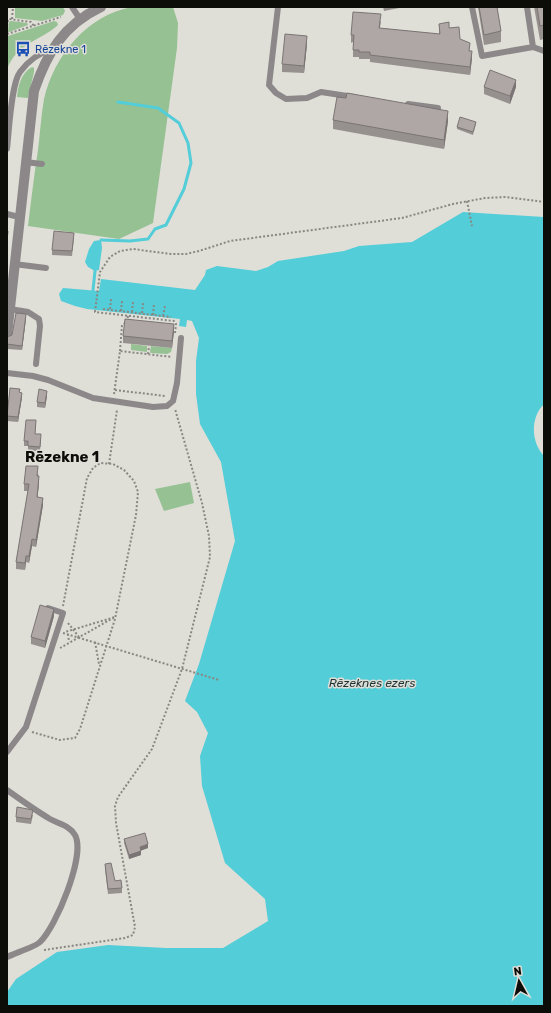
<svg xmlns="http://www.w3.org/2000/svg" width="551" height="1013" viewBox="0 0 551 1013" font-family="Rubik,sans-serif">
	<rect width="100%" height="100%" fill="#dfded7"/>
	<path fill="#96c193" d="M15,7H63L65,11L63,15L42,21L15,18Z
		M132,7H173L178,23L177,48L153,223L119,239L28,226C31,201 34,176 38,150C40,134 41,116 44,99C54,56 87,15 132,7Z
		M11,21L27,23L28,25L9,32H8L9,22Z
		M54,21L57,22L58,25C39,42 18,42 7,69V38L8,36Z
		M32,67L34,68V72L28,98L17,97C18,86 21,73 32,67Z
		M131,344L147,346V352L131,350Z
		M151,346L172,348L171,352L167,354L151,353L150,352Z
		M190,482L194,503L164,511L155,489Z"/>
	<path fill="#53cdd8" d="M463,212L544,217V404C530,418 531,442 544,456V1006H7V992L16,979L57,952L108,945L166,948H223L268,921L265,899L225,863L202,786L200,756L208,733L197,712L185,701L199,664L235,541L221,462L200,424L196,394V361L199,338L192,321L187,320L186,327L179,326L180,319L87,309L75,306L61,301L59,294L63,288L99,291L101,279L195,290L205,275L206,270L217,266L256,271L268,267L278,261L344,251L359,246L412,242Z
		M101,240L102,248L99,270L95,271L88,267L85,262L89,249L94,241Z"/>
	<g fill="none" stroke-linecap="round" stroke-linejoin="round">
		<path stroke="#53cdd8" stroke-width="3" d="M101,240L130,241L148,239L155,229L166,225L184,189L191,163L188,143L179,123L158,108L118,102
			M93,290L95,271"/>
		<path stroke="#888782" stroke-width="2" stroke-dasharray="2 2" stroke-linecap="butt" d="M12,19L13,7
			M7,26L8,20L9,19L31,22L34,26
			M7,34L61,17
			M7,74H8
			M467,201L472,226
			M103,309L171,317
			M110,309L111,299
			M121,311L122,301
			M132,312L133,302
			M142,313L143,303
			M153,315L154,304
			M163,316L165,306
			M175,333L176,324L174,321L95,312L100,272L110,257L120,251L133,249L171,254H186L199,251L230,241L402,218L453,204L485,198L506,197L544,202
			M120,351L122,325L127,322L128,316
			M148,354L149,346
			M115,390L165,396L166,395
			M114,394L120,351L172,357
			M109,464L117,410
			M68,623L79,637
			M63,633L219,680
			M68,634L69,642
			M95,642L99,664
			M60,648L115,617L65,632
			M32,732L60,740L75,738L80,729L115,619L136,515L138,492L134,481L124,470L113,464L100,463L93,468L87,478L63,606
			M44,950L125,938L133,935L135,927L116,823L115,806L118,797L152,749L182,669L210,557L209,536L202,503L175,409"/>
		<path stroke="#8c8889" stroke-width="6" d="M72,7L80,19
			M278,7L269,85L276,93L286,99L307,98L321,92L354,97
			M472,7L482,56L533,47L527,7
			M533,47L544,51
			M408,104L438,108
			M7,149C9,132 11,84 20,72C28,61 39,53 52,49
			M25,162L42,164
			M7,214L19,217
			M14,264L46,268
			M10,309L28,312L39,319L40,326L36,364
			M7,373L33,376L48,380L93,398L153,407L167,406L173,401L177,383L181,338
			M7,752L26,727L63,613L48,608
			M7,790C21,800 35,810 50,819C59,824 69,825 75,835C86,855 56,927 40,942C35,947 15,953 7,957"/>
		<path stroke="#8c8889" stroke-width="10" d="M7,335L34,91C47,53 63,25 101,7"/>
	</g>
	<path fill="#96908f" d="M383,7H404L384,11Z
		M439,7H454L439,8Z
		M478,7H497L501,31V42L484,45Z
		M534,7H544V39L540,40Z
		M381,21L380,28L439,34V24L449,28L470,51L472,58L470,75L370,62V59H359V57H353V42L351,43V35Z
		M307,44L304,73L282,72V64Z
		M484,87H516L510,104L484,94Z
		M333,120L448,121L444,149L333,129Z
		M476,124L473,135L457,129V127Z
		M74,238L72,256L52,255V250Z
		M26,318L22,350L7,349V337L12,335Z
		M174,331L172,348L123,343V336Z
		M20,392L22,397L18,422L7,421V413Z
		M47,396L45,408L37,407V402Z
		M36,425L35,434L41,439L40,451H28V446H24V441Z
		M38,473L39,483L37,497L43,505L36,547L32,546L29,563L26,562L25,570L16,569V562L28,491H24V484Z
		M54,616L45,648L31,644V637Z
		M33,815L31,824L16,822V817Z
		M124,839L148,848L141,850V855L129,859L124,843Z
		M105,864L115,881L122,888V893L108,894L105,869Z"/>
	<path fill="#7a7574" d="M307,36V44L304,73V66Z
		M472,51V58L470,75V67Z
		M516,80V87L510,104V96Z
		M448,111V121L444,149V140Z
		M26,314V318L22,350V346Z
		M174,324V331L172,348V341Z
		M47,391V396L45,408V403Z
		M22,393V397L18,422V417Z
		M39,476V483L37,504V497Z
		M43,498V505L36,547V540Z
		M32,539V546L29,563V556Z
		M26,556V562L25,570V563Z
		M54,609V616L45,648V641Z
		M148,844V848L140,851V847Z
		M141,851V855L129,859V855Z"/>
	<path fill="#afa7a6" stroke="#7a7574" d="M479,7H497L501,31L484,35Z
		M537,7H544V25L540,26Z
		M353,12L381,14L379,28L440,34L439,24L449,22V28L459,27L460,39L470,43L469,51H472L470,67L370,55V52H359V50H353L354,35H351Z
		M285,34L307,36L304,66L282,64Z
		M490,70L516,80L510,96L484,87Z
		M347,93L448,111L444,140L333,120L337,97L346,98Z
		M460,117L476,122L473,132L457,127Z
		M7,231H8L7,241Z
		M54,231L74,233L72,251L52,250Z
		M16,313L26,314L22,346L7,344V337L12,335Z
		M125,319L174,324L172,341L123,336Z
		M10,388L20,389L19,392L22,393L18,417L7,416Z
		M39,389L47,391L45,403L37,402Z
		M26,420H36L35,434H41L40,447L28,446V441H24Z
		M26,466H38L37,476H39L37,497L43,498L36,540L32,539L29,556H26L25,563L16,562L29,484H24Z
		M40,605L54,609L45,641L31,637Z
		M17,807L33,810L31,819L16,817Z
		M145,833L148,844L140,847L141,851L129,855L124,839Z
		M111,863L115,881L121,880L122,888L108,889L105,864Z"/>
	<defs>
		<g id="bus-bare" transform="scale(1.2)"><path d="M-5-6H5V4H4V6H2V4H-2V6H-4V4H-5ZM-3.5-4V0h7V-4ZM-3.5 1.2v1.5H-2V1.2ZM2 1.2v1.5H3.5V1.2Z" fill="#1a4fb4" stroke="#dfded7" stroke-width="2.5" paint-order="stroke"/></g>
	</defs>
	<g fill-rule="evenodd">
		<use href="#bus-bare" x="23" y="49"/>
	</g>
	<g text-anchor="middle" stroke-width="3" stroke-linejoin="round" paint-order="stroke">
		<g font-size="11" fill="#164399" stroke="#dfded7" text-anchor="start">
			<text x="35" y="53">Rēzekne 1</text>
		</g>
		<g font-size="12" font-style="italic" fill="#1e3335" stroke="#dfded7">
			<text x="372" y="687">Rēzeknes ezers</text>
		</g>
		<g font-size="15" font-weight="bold" fill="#0c0c09" stroke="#dfded7">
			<text x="62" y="462">Rēzekne 1</text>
		</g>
	</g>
	<rect width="551" height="1013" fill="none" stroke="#0c0c09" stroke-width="16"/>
	<g transform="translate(519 981) rotate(352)" stroke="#dfded7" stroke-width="3" paint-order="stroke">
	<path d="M0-3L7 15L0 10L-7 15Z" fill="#0c0c09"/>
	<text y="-6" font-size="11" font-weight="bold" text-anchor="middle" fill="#0c0c09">N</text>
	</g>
</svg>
